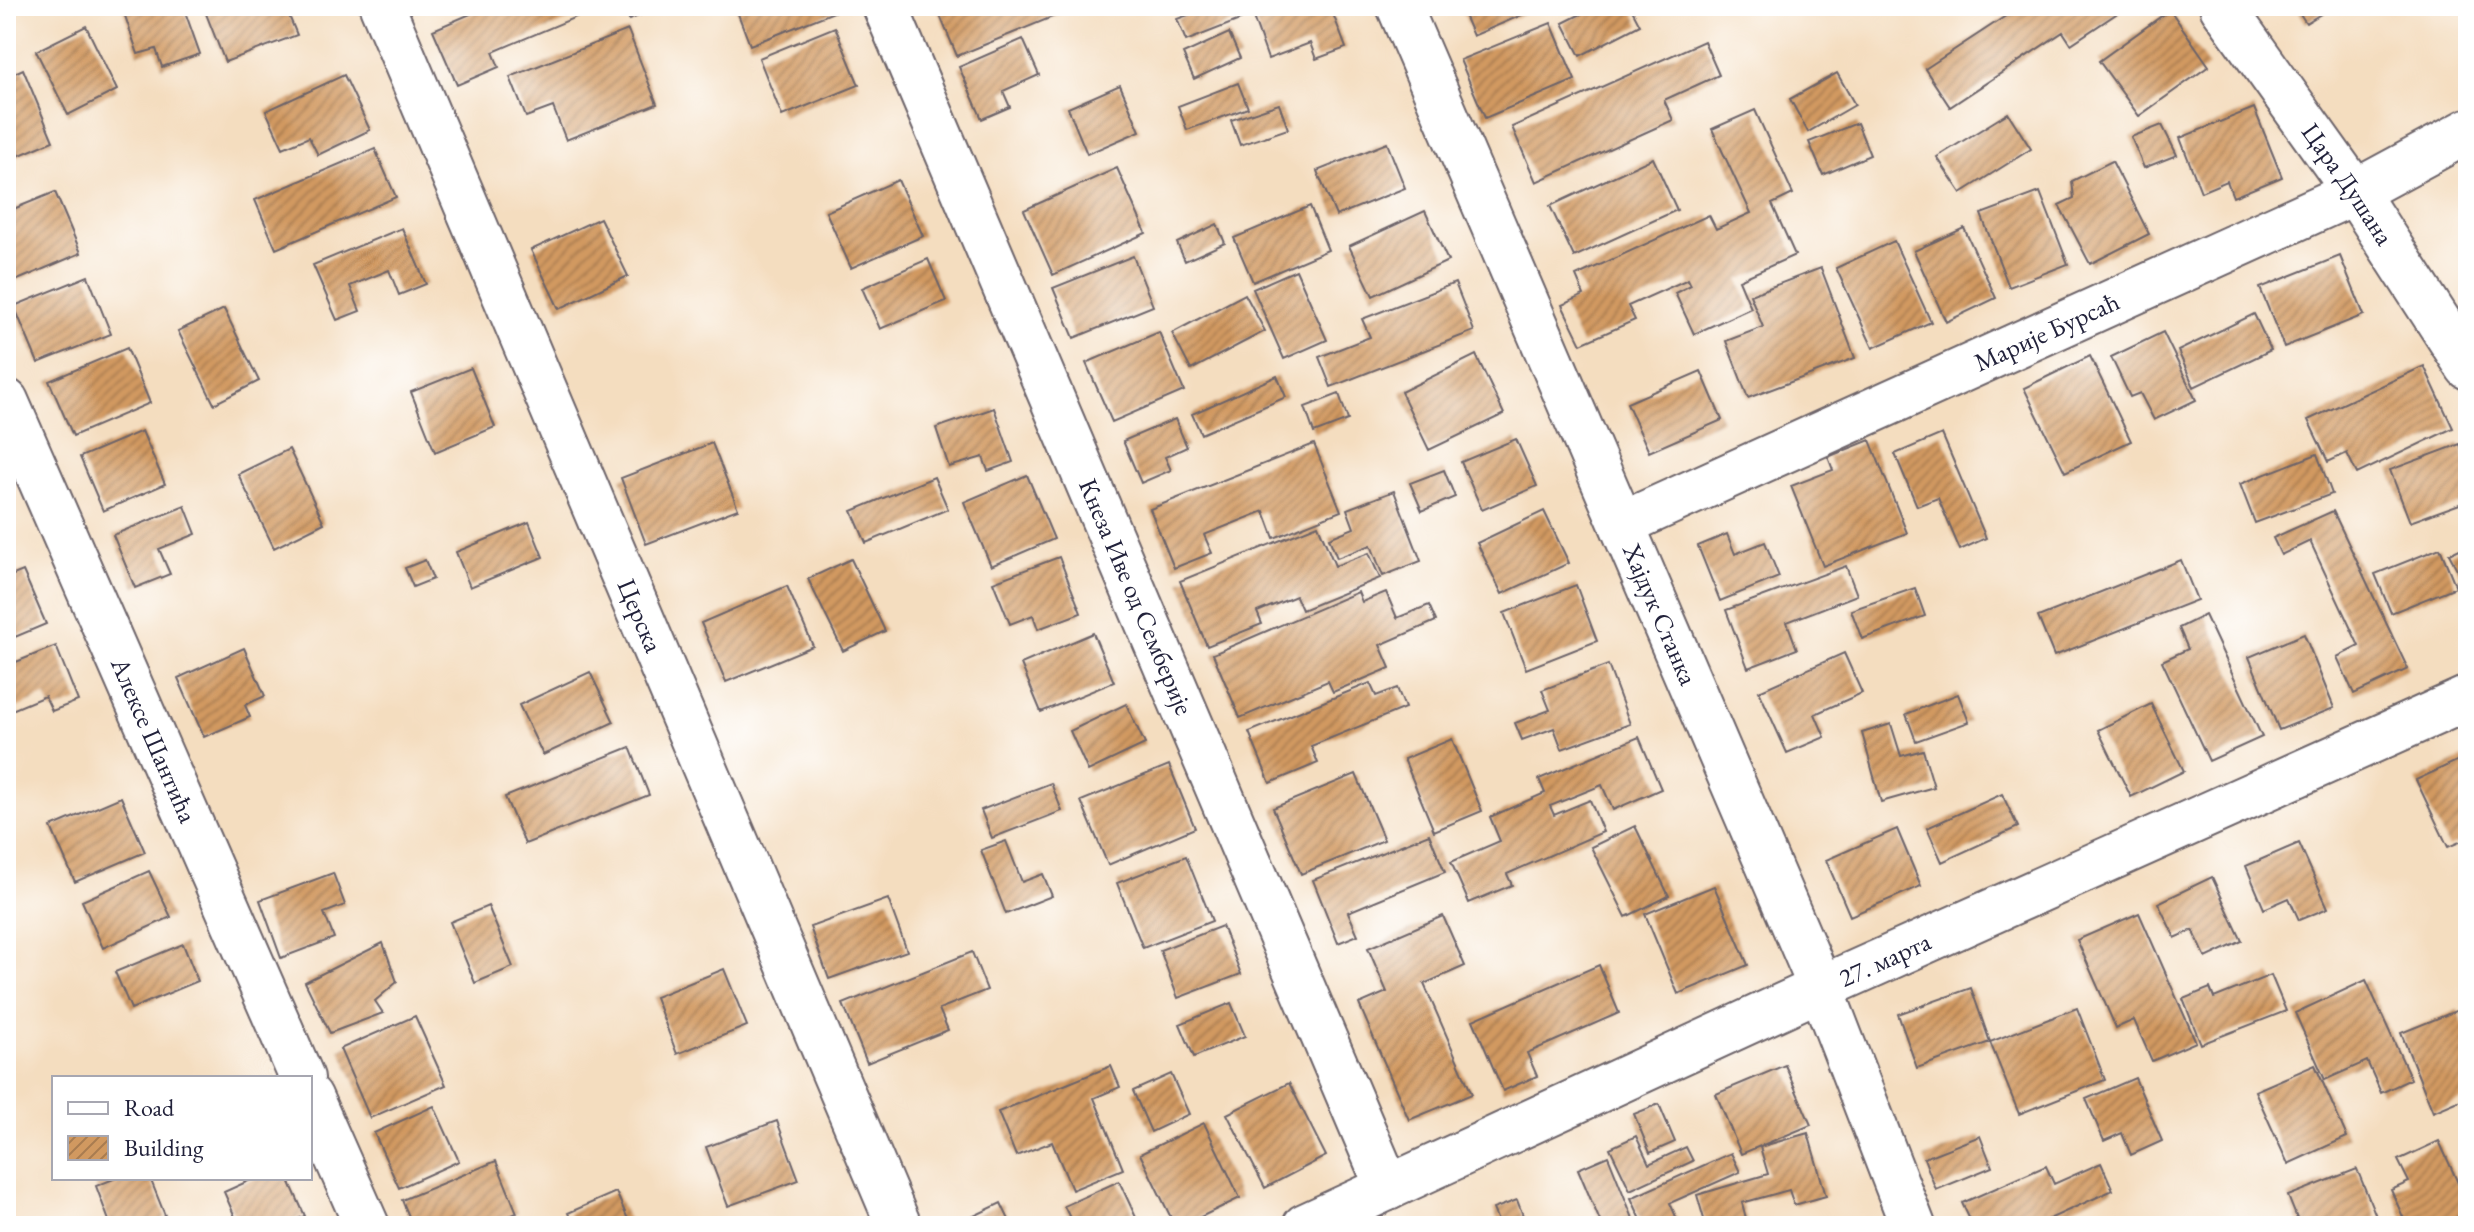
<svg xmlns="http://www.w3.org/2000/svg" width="2474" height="1232" viewBox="0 0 2474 1232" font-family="'EB Garamond',serif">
	<defs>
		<pattern id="building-hatch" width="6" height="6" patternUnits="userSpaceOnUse" patternTransform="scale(2)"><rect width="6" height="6" fill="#d19960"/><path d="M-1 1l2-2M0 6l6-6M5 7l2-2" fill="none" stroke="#a97c50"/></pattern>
	</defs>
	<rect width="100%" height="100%" fill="#fff"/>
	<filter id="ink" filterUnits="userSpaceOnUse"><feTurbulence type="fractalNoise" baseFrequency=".0125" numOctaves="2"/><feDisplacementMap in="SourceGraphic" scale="16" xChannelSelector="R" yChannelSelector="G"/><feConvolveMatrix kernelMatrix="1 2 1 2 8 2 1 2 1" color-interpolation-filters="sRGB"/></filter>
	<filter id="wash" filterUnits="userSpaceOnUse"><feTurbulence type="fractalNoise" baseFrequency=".006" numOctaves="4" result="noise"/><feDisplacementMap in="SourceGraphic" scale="32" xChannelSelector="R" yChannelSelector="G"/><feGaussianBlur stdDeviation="1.8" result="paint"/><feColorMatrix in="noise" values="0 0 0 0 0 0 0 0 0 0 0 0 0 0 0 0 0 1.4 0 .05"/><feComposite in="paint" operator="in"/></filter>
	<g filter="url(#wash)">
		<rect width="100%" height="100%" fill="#f4ddbf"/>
		<g id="blocks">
			<path fill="url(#building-hatch)" d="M183,6L200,54L162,67L156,49L138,54L122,7Z
				M203,6H285L297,35L225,62Z
				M489,6H594L595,9L493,52L499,67L457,85L433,30Z
				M623,6H663L629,20Z
				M735,6H832L834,12L750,45Z
				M936,6H1059L1062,13L957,56Z
				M1212,6H1241L1245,18L1186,41L1177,19Z
				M1284,6H1330L1346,48L1316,59L1310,43L1268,59L1253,17Z
				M1460,6H1543L1473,36Z
				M1597,6H1630L1640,25L1580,56L1563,23Z
				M2021,6H2128L2071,44L2063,32L1950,107L1925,69Z
				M2295,6H2334L2306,23Z
				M2170,10L2209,66L2139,116L2099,61Z
				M1551,23L1575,80L1485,118L1460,60Z
				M86,26L117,90L68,115L36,51Z
				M835,27L859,85L782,116L759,58Z
				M628,30L657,104L566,140L553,107L526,117L510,77Z
				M1229,33L1240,58L1194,79L1183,54Z
				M1023,39L1039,75L1003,91L1010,107L982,119L959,67Z
				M1704,41L1719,75L1664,100L1673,120L1536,182L1512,127Z
				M23,69L53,141L6,161V77Z
				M1837,73L1855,105L1808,132L1790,99Z
				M344,75L370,130L318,155L309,137L283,148L266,111Z
				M1238,83L1248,108L1187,130L1178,106Z
				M1120,85L1140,131L1087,154L1068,108Z
				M1279,104L1288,129L1240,145L1231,120Z
				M2254,108L2282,177L2233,197L2227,181L2201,192L2180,138Z
				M1755,110L1793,194L1772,204L1795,255L1739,280L1751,308L1694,334L1675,293L1691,285L1688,279L1628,306L1635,320L1581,344L1562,305L1584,295L1576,276L1709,215L1716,229L1751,213L1712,129Z
				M2008,113L2031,149L1961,193L1937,157Z
				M1857,123L1870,155L1823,175L1809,142Z
				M2162,125L2177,155L2144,168L2131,137Z
				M1387,143L1405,188L1336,216L1317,171Z
				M375,149L396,197L276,249L255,200Z
				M1653,158L1677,210L1574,257L1550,206Z
				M2112,161L2149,234L2090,264L2059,205L2074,198L2072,181Z
				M1117,168L1146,233L1053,275L1024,210Z
				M898,180L923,236L851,268L826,212Z
				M55,192L81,253L6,285V212Z
				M2040,192L2068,264L2009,287L1981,214Z
				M1310,206L1328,250L1253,282L1234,238Z
				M1425,211L1448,261L1373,296L1349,246Z
				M600,218L628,276L559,309L531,250Z
				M1217,224L1225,243L1185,261L1177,243Z
				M402,228L426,284L399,295L389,270L350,286L360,311L337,320L313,265Z
				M1964,228L1996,298L1946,322L1914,251Z
				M1894,241L1931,322L1873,348L1836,268Z
				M1133,256L1153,306L1074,338L1053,288Z
				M2340,256L2364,315L2284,347L2260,288Z
				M928,259L946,301L880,329L862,288Z
				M1821,268L1855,358L1748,398L1726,341L1763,327L1750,295Z
				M1296,270L1327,340L1284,359L1253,289Z
				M88,276L111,334L38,363L14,306Z
				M1455,283L1474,331L1331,387L1319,357L1370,337L1362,319Z
				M1245,294L1265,331L1191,370L1172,333Z
				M224,309L259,381L214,404L178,331Z
				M2254,314L2271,350L2194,387L2178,351Z
				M1159,332L1184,391L1112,422L1086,363Z
				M2163,332L2196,400L2154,420L2140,393L2130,397L2111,357Z
				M127,348L150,403L73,436L49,381Z
				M1476,355L1504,414L1429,450L1401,392Z
				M2090,356L2131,441L2065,472L2024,388Z
				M2424,366L2453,428L2357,474L2347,453L2328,462L2308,420Z
				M471,368L495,427L435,452L411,392Z
				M1701,371L1722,420L1649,452L1627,403Z
				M1277,376L1286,397L1201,434L1192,414Z
				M1339,394L1348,420L1314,433L1305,407Z
				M994,408L1013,462L988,471L983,457L949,467L936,428Z
				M1175,419L1187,447L1165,457L1171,470L1141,483L1123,441Z
				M142,431L165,484L103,511L80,457Z
				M1942,434L1986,538L1960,550L1938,498L1917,506L1895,454Z
				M1516,439L1537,486L1482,510L1461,462Z
				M1870,440L1907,533L1823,566L1791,486L1833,470L1828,457Z
				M712,443L738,509L646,544L621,478Z
				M1314,444L1341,511L1274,538L1264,511L1204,535L1212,553L1174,568L1150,509Z
				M2460,444L2468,465V501L2410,522L2390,470Z
				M289,449L324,523L274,548L238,474Z
				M2317,454L2332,494L2255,523L2240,484Z
				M1444,470L1455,497L1422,511L1410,483Z
				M1027,475L1054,539L991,566L964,502Z
				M934,477L948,509L866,543L852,511Z
				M1394,491L1421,561L1383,576L1371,545L1337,558L1329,538L1354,528L1347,509Z
				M185,506L196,534L159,549L170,574L135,588L113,535Z
				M1544,511L1569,563L1502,594L1477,543Z
				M2333,511L2408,669L2354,694L2337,657L2359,646L2310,541L2281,555L2273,538Z
				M529,522L543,557L470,587L456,552Z
				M1318,525L1335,566L1369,553L1380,578L1302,610L1296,596L1257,612L1262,624L1207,646L1180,581Z
				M1727,534L1735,554L1765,542L1779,577L1720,601L1698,546Z
				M2468,545V590L2449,554Z
				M2440,548L2456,587L2391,613L2375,574Z
				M1059,557L1081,613L1038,629L1033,615L1010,624L993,582Z
				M851,559L885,631L843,651L808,579Z
				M425,560L433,579L413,587L405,568Z
				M2181,560L2197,600L2054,656L2038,617Z
				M1846,566L1857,595L1787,622L1797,649L1748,668L1726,610Z
				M23,571L46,624L15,637L8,621L6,622V578Z
				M1576,585L1597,641L1526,669L1504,613Z
				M787,586L813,646L726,682L701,623Z
				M1915,588L1925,616L1862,639L1851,610Z
				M1358,592L1362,602L1386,592L1397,618L1429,605L1436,621L1380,645L1390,668L1333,692L1328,681L1240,718L1213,654Z
				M2205,615L2262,737L2209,761L2162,661L2188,649L2179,628Z
				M1093,633L1114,682L1041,712L1021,664Z
				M2304,634L2334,708L2279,730L2249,657Z
				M56,646L78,701L52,711L45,696L7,712L6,666Z
				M244,648L265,696L245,705L250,717L204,737L178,678Z
				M1844,653L1862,693L1815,714L1825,737L1787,753L1759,691Z
				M1608,665L1630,724L1562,749L1554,728L1522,740L1515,723L1550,710L1542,690Z
				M590,672L614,722L543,755L519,705Z
				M1370,683L1376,696L1397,688L1405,708L1311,746L1318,763L1270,783L1249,732Z
				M1958,694L1969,722L1916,741L1906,714Z
				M1126,704L1145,744L1088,771L1070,731Z
				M2151,704L2184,771L2131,797L2098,730Z
				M1891,724L1901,756L1923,750L1934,787L1881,802L1862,733Z
				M1639,737L1661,789L1613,810L1602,785L1550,806L1554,815L1590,800L1603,832L1507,874L1512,885L1469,903L1451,862L1500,841L1490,817L1545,793L1539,779Z
				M1452,739L1482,811L1434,831L1404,759Z
				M630,747L649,795L525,844L505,797Z
				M2463,758L2468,768V854L2462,841L2448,847L2416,780Z
				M1169,765L1195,828L1108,865L1081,801Z
				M1356,774L1384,840L1301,874L1273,808Z
				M1051,783L1062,811L992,838L981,810Z
				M2002,794L2018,827L1942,862L1927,828Z
				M121,797L145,852L75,882L51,827Z
				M1635,826L1669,896L1626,917L1591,847Z
				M1897,829L1921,886L1850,916L1826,860Z
				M1429,834L1445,872L1348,912L1358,935L1338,943L1313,880Z
				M1006,841L1022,882L1043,874L1052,896L1006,914L981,850Z
				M2299,843L2328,908L2299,920L2289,898L2264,909L2246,866Z
				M1186,856L1212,921L1143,948L1117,883Z
				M149,871L171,917L103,948L82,901Z
				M333,873L345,905L324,913L334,938L281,958L260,900Z
				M2212,877L2242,941L2206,958L2193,930L2175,938L2158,903Z
				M1714,886L1748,965L1678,994L1645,914Z
				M888,899L907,951L829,979L810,927Z
				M488,906L513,967L475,983L450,922Z
				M2139,913L2196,1042L2152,1061L2134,1020L2116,1028L2077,940Z
				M1443,916L1465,966L1424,984L1472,1094L1409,1120L1359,1004L1387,992L1368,948Z
				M1222,926L1241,974L1178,998L1160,950Z
				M383,943L397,982L375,1001L383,1013L330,1033L305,982Z
				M183,944L198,981L131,1009L115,972Z
				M972,952L987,990L939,1009L948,1030L867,1063L843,1004Z
				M1599,965L1619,1013L1527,1053L1537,1076L1503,1091L1473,1020Z
				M724,969L747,1026L677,1054L655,997Z
				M2271,975L2286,1011L2201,1044L2183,999L2210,988L2214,998Z
				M2366,980L2411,1079L2381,1093L2367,1061L2325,1080L2295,1013Z
				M1971,988L1990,1042L1917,1068L1898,1014Z
				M1231,1003L1245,1036L1194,1057L1180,1024Z
				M2077,1008L2105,1080L2019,1114L1990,1042Z
				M2458,1010L2468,1035V1097L2433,1112L2401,1033Z
				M415,1016L446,1085L370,1118L340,1049Z
				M1785,1065L1811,1125L1741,1154L1716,1094Z
				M2315,1065L2347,1137L2288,1164L2255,1091Z
				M1111,1066L1120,1087L1094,1098L1123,1169L1072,1190L1052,1142L1016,1156L998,1112Z
				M1171,1074L1189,1114L1151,1132L1133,1091Z
				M2135,1078L2162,1141L2131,1155L2122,1133L2104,1141L2086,1099Z
				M1289,1083L1326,1156L1265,1188L1227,1114Z
				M1659,1104L1675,1142L1650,1153L1634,1114Z
				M434,1106L459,1161L399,1188L374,1133Z
				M777,1121L799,1180L728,1206L706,1147Z
				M1204,1123L1240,1198L1182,1226H1175L1140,1154Z
				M1808,1133L1826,1196L1794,1205L1789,1190L1742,1203L1748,1226H1706L1697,1195L1768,1174L1760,1147Z
				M1636,1136L1649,1164L1686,1147L1693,1161L1630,1190L1610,1148Z
				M1980,1136L1992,1167L1936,1190L1924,1158Z
				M2439,1141L2468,1205V1212L2439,1226H2407L2391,1190L2409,1182L2398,1160Z
				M1731,1153L1740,1172L1670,1203L1680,1226H1644L1631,1198Z
				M1608,1156L1636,1226H1602L1578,1169Z
				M496,1161L517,1213L484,1226H413L402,1200Z
				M2101,1163L2113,1190L2034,1226H1973L1962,1203L2046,1166L2054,1184Z
				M2357,1169L2380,1226H2300L2288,1196Z
				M116,1178H150L166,1218L147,1226H111L96,1186Z
				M255,1178H288L305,1216L282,1226H239L224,1192Z
				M1119,1181L1140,1226H1074L1064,1206Z
				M616,1192L631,1226H574L568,1213Z
				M1517,1200L1527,1226H1500L1493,1209Z
				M1001,1203L1012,1226H953Z"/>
		</g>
	</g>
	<g filter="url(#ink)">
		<use href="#blocks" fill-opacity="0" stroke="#6c6369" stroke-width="2"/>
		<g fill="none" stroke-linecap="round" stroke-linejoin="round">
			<g stroke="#6c6369" stroke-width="48">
				<g id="minor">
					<path id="s1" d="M382,6L899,1226"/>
					<path id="s2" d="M885,6L1388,1188"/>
					<path id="s3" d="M1399,6L1821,988L1913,1226"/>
					<path id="s4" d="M2222,6L2355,192L2468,367"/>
					<path id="s5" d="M6,401L302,1078"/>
					<path id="s6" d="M1622,524L2355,192L2468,131"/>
					<path d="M310,1097L367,1226"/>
					<path id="s7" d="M1305,1226L1821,988L2468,698"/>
				</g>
			</g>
			<use href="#minor" stroke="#fff" stroke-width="44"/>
		</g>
	</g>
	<g text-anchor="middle" stroke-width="6" stroke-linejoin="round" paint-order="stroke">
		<g font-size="26" fill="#22223b" stroke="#fff">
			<text dy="9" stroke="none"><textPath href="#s4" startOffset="218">Цара Душана</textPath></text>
			<text dy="9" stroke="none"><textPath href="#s6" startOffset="466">Марије Бурсаћ</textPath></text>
			<text dy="9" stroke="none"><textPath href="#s2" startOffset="642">Кнеза Иве од Семберије</textPath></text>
			<text dy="9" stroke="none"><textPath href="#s3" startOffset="662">Хајдук Станка</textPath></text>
			<text dy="9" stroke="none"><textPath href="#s1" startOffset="662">Церска</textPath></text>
			<text dy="9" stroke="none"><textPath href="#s5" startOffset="370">Алексе Шантића</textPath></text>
			<text dy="9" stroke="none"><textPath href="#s7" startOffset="638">27. марта</textPath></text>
		</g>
	</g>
	<rect width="2474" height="1232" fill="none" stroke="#fff" stroke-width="32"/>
	<rect x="52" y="1076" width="260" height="104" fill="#ffffff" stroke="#a7a7b1" stroke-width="2"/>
	<rect x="68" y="1102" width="40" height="12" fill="#ffffff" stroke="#a7a7b1" stroke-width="2"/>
	<text x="124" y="1116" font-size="24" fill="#22223b">Road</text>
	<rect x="68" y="1136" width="40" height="24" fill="url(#building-hatch)" stroke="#a7a7b1" stroke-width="2"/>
	<text x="124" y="1156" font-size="24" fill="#22223b">Building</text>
</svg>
